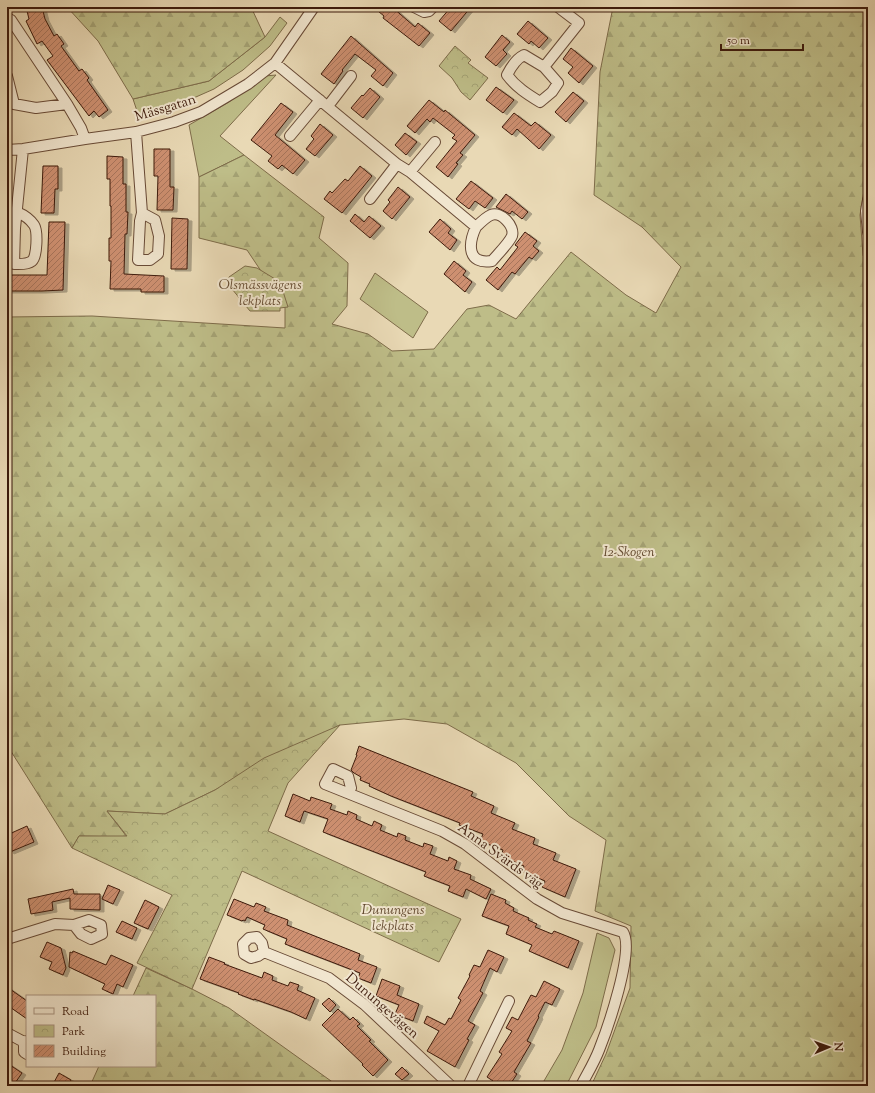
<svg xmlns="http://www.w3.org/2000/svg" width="875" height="1093" viewBox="0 0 875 1093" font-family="'Sorts Mill Goudy',serif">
	<defs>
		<pattern id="forest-firs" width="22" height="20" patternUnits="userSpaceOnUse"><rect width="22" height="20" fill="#bebd88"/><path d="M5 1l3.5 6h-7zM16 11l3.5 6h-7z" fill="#a4a274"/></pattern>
		<pattern id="park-crowns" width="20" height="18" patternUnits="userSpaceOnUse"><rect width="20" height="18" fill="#bebd88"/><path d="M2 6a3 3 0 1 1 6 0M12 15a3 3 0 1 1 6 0" fill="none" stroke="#a4a274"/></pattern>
		<pattern id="building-hatch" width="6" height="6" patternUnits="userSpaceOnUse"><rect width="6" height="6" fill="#ce9071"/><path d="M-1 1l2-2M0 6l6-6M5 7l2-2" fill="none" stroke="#a8755b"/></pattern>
		<filter id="shadow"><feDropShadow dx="4" dy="2" stdDeviation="0" flood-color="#0004"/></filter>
	</defs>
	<rect width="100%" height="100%" fill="#e9d9b5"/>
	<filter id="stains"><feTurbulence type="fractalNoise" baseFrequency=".005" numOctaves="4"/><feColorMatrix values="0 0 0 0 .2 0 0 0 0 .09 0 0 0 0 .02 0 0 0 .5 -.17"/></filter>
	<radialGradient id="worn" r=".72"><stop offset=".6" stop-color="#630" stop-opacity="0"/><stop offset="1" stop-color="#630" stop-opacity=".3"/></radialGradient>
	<path fill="#bebd88" stroke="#7e6c4a" d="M280,17L287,23L270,46L243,70L214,89L171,108L139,117L133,99L209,81L265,37Z
		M276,75L220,136L244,155L199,177L189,125L229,102L265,76Z
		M375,273L428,312L413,338L360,299Z
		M597,933L609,938L615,950L596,1027L566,1086H541L562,1050L583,993Z"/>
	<path fill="url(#forest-firs)" stroke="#7e6c4a" d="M67,7H251L265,37L209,81L133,99L98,41Z
		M613,7H868V166L860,215L863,255L868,270V1086H591L606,1054L630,988L631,926L595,911L606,840L569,816L516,763L447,724L404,719L340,725L215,790L165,814L107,811L127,837L79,836L72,848L7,745V317L92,316L285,328V307L247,250L199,238V177L244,155L324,217L319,238L348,263L347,306L332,324L368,334L392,351L434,349L467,309L489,305L516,319L571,252L626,295L656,313L681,267L642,227L594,195L600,72Z
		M146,968L192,989L229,1008L338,1086H90L99,1066H155V996H133Z"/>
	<path fill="url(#park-crowns)" stroke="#7e6c4a" d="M455,46L471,60L468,63L488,78L470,100L461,92L452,78L439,66Z
		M245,266L257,268L280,282L288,307L280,308V311H250L232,289L229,277Z
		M340,725L288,783L268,831L461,919L439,962L242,871L192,989L137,963L172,895L72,848L79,836H127L107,811L165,814L215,790L264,758Z"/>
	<path fill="url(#building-hatch)" stroke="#3d1a0c" filter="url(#shadow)" d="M26,7H42L45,19L54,36L57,34L64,44L61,46L79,71L82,69L89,78L87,80L108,110L99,117L94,111L89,116L47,60L53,56L42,41L37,44L26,21L29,19Z
		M373,7H392L415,27L418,23L430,33L419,46L383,18L384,16Z
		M451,7H471L451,31L439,21Z
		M528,21L548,38L539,48L531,41L529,44L517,34Z
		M502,35L510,42L503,50L507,54L496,66L485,57Z
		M351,36L393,73L383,86L371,76L376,70L355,54L342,70L343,71L334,84L321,74Z
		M571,48L593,66L579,83L568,73L573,67L563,59Z
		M496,87L514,100L503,113L486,100Z
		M370,88L380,97L363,118L351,108L362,95L363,96Z
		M573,92L584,101L566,122L555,112Z
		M429,100L444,112L445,110L475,135L460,153L463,155L456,163L458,164L448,177L436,167L457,141L452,138L455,135L433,118L430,122L427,119L415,133L407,126Z
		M281,103L293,112L275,135L305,160L293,174L282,165L278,169L268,161L272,156L251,140Z
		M514,113L531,126L535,122L551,135L539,149L517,129L512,135L502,127Z
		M320,124L333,135L315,156L306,149L314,139L311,136Z
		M405,133L417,142L406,155L395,145Z
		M154,149H170V187H174L173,210H157L158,176H154Z
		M107,156L123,157V184H126V212H128L127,234H125L124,274L164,276V292H141V289H110L111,261H109V238H111V206H110V179H107Z
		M43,166H58V189H55L54,213H41Z
		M360,166L372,176L342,213L324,199L330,191L332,193L345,179L348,181Z
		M471,181L493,198L485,208L475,201L469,209L456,199Z
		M398,187L410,197L392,219L383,211L390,202L388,200Z
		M506,194L528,212L522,219L512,211L510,214L496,207Z
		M355,214L364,222L369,216L381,226L370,238L350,221Z
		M172,218L188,219L187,269H171Z
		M440,219L451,229L448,233L457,240L450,250L429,232Z
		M49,222H65L63,290L42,291H7V275H47Z
		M525,232L537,241L533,246L539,251L532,259L529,257L515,274L512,272L498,290L486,280L497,267L500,270L518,247L515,245Z
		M454,261L466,271L463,275L472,282L465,292L444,274Z
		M359,746L473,792L471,796L494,806L491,813L515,823L512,829L535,838L533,844L556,853L553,860L576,869L565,897L542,887L545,881L522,871L524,866L501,856L503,850L480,841L483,834L459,825L460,823L391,796L369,786L370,784L360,780L361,777L354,773L351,770L357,755H356Z
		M293,794L310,801L311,797L332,804L330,809L347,815L348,811L357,815L356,819L372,826L374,821L382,825L380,830L397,837L398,833L406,836L405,840L423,847L424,843L433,846L430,854L448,861L449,857L457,861L454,869L471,875L470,879L491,889L486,899L466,889L463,897L448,891L450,886L424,876L426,872L323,832L328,819L304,811L300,822L285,816Z
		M27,826L34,842L10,852L7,846V835Z
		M108,885L120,890L113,904L102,899Z
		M73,889L74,894H100V910L70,909V898L52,902L53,910L31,914L28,899Z
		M491,894L506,900L505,903L514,908L513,911L529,918L528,920L537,924L535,927L552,934L554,931L579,941L568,968L529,951L532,945L506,934L509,926L482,916Z
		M234,899L254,907L256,903L266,907L264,911L288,920L287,925L360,954L358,960L377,967L371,983L358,978L360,973L285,944L287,939L263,929L265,925L247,917L245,921L243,920L242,921L227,915Z
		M145,900L159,907L148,929L134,923Z
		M122,921L137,928L132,939L116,932Z
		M47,942L61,948L66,968L63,975L49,969L52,962L40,957Z
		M488,950L504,957L497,972L490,968L480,991L483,993L468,1021L475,1025L467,1039L469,1040L455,1067L427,1051L439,1031L424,1023L427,1016L445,1025L449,1018L451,1019L461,1000L458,998L470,976L469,975L474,965L480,967Z
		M73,951L106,965L111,955L133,965L123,987L117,984L113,994L102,989L105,984L69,967L70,952L72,953Z
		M209,957L225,963L224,964L262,978L264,972L273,976L272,980L288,986L290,982L299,985L297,990L315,998L306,1019L291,1012L254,999V1000L238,994L239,993L200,979Z
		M382,979L400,986L397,995L419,1004L413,1021L395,1014L399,1005L376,996Z
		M544,981L560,989L552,1005L545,1002L538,1016L539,1017L527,1041L531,1043L514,1072L517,1074L509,1086H489L493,1081L487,1077L502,1054L499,1052L512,1031L506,1028L512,1017L518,1020L531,995L536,997Z
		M7,987L27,1001V1019L7,1005Z
		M329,998L336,1005L330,1012L322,1004Z
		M338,1009L350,1020L353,1017L360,1024L357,1026L371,1040L369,1041L388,1060L373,1076L362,1065L363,1064L322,1025Z
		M7,1063L22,1073L13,1086H7Z
		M402,1067L409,1074L402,1080L395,1074Z
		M59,1073L71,1080L68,1086H52Z"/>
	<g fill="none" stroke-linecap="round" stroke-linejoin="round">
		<g stroke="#684a36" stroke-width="12">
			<path id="minor" d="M414,7L424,12L429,11L433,7
				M7,18L11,20L67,104L81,128L85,139
				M275,63L397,164L410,172L476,227C468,244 467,265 492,261C497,255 509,243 512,236C515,226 501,211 491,215C486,217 480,223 476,227
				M544,67L558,83L552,92L540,102C527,94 516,87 507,75C511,67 516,59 524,55L544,67L579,23L558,7
				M7,76L14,104L36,108L67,104
				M328,106L351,76
				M136,132L142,213L140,221L138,260H150L158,254L159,236L155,220L142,213
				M290,136L320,100
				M7,150L23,149L85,139L136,132L174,122L201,112L248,84L275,63L314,7
				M410,172L435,142
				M370,199L397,164
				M868,200L866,211L868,232
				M17,212C24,215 30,219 34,225C38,231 37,257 32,261C27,265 19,264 14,264L15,228L23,149
				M349,793L351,788L348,776L333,769L325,784L442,831L465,844L537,899L562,913L623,932C635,950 607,1030 599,1050C594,1063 587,1074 581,1086
				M257,937L262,943L264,952L258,956L251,958L244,954L243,944L249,938Z
				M7,939L55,924L74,925L89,920L101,925L102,934L91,939L81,934L74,925
				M264,952L329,978L365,1005L451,1086
				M7,1033L24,1042L27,1041
				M24,1042V1052L27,1054
				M468,1086L509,1001"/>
		</g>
		<use href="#minor" stroke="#f1e6cf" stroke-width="10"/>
	</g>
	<g text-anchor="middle" stroke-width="4" stroke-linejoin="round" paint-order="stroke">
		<g font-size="14" fill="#3d1a0c" stroke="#f1e6cf">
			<text transform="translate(165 107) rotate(-17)" y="5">Mässgatan</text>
			<text transform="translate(501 855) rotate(36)" y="5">Anna Svärds väg</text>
			<text transform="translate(383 1005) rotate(41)" y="5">Dunungevägen</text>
		</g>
		<g font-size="14" font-style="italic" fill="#644b31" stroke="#f1e6cf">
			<text x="260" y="289">Olsmässvägens<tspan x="260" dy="16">lekplats</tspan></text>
			<text x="629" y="556">I2-Skogen</text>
			<text x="393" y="914">Dunungens<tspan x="393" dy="16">lekplats</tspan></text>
		</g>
	</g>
	<rect width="875" height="1093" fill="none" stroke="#e9d9b5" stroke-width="24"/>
	<rect x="8" y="8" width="859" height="1077" fill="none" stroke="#3d1a0c" stroke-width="2"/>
	<rect x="12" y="12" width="851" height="1069" fill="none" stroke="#3d1a0c"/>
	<rect x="26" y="995" width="130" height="72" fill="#f1e6cf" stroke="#a99481"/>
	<rect x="34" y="1008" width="20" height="6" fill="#f1e6cf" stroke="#a99481"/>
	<text x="62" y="1015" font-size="12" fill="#3d1a0c">Road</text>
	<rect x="34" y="1025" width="20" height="12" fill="url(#park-crowns)" stroke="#a99481"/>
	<text x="62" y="1035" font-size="12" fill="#3d1a0c">Park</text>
	<rect x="34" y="1045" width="20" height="12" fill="url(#building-hatch)" stroke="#a99481"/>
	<text x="62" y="1055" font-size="12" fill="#3d1a0c">Building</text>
	<g transform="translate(829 1047) rotate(88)" stroke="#f1e6cf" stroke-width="3" paint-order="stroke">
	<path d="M0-3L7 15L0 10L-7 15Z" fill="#3d1a0c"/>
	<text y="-6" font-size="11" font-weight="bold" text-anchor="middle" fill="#3d1a0c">N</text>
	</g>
	<path d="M721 44v6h82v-6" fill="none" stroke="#3d1a0c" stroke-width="2"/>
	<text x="727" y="44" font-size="12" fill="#3d1a0c" stroke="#f1e6cf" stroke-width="3" paint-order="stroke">50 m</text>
	<rect width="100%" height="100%" filter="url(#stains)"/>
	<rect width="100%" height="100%" fill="url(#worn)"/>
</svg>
